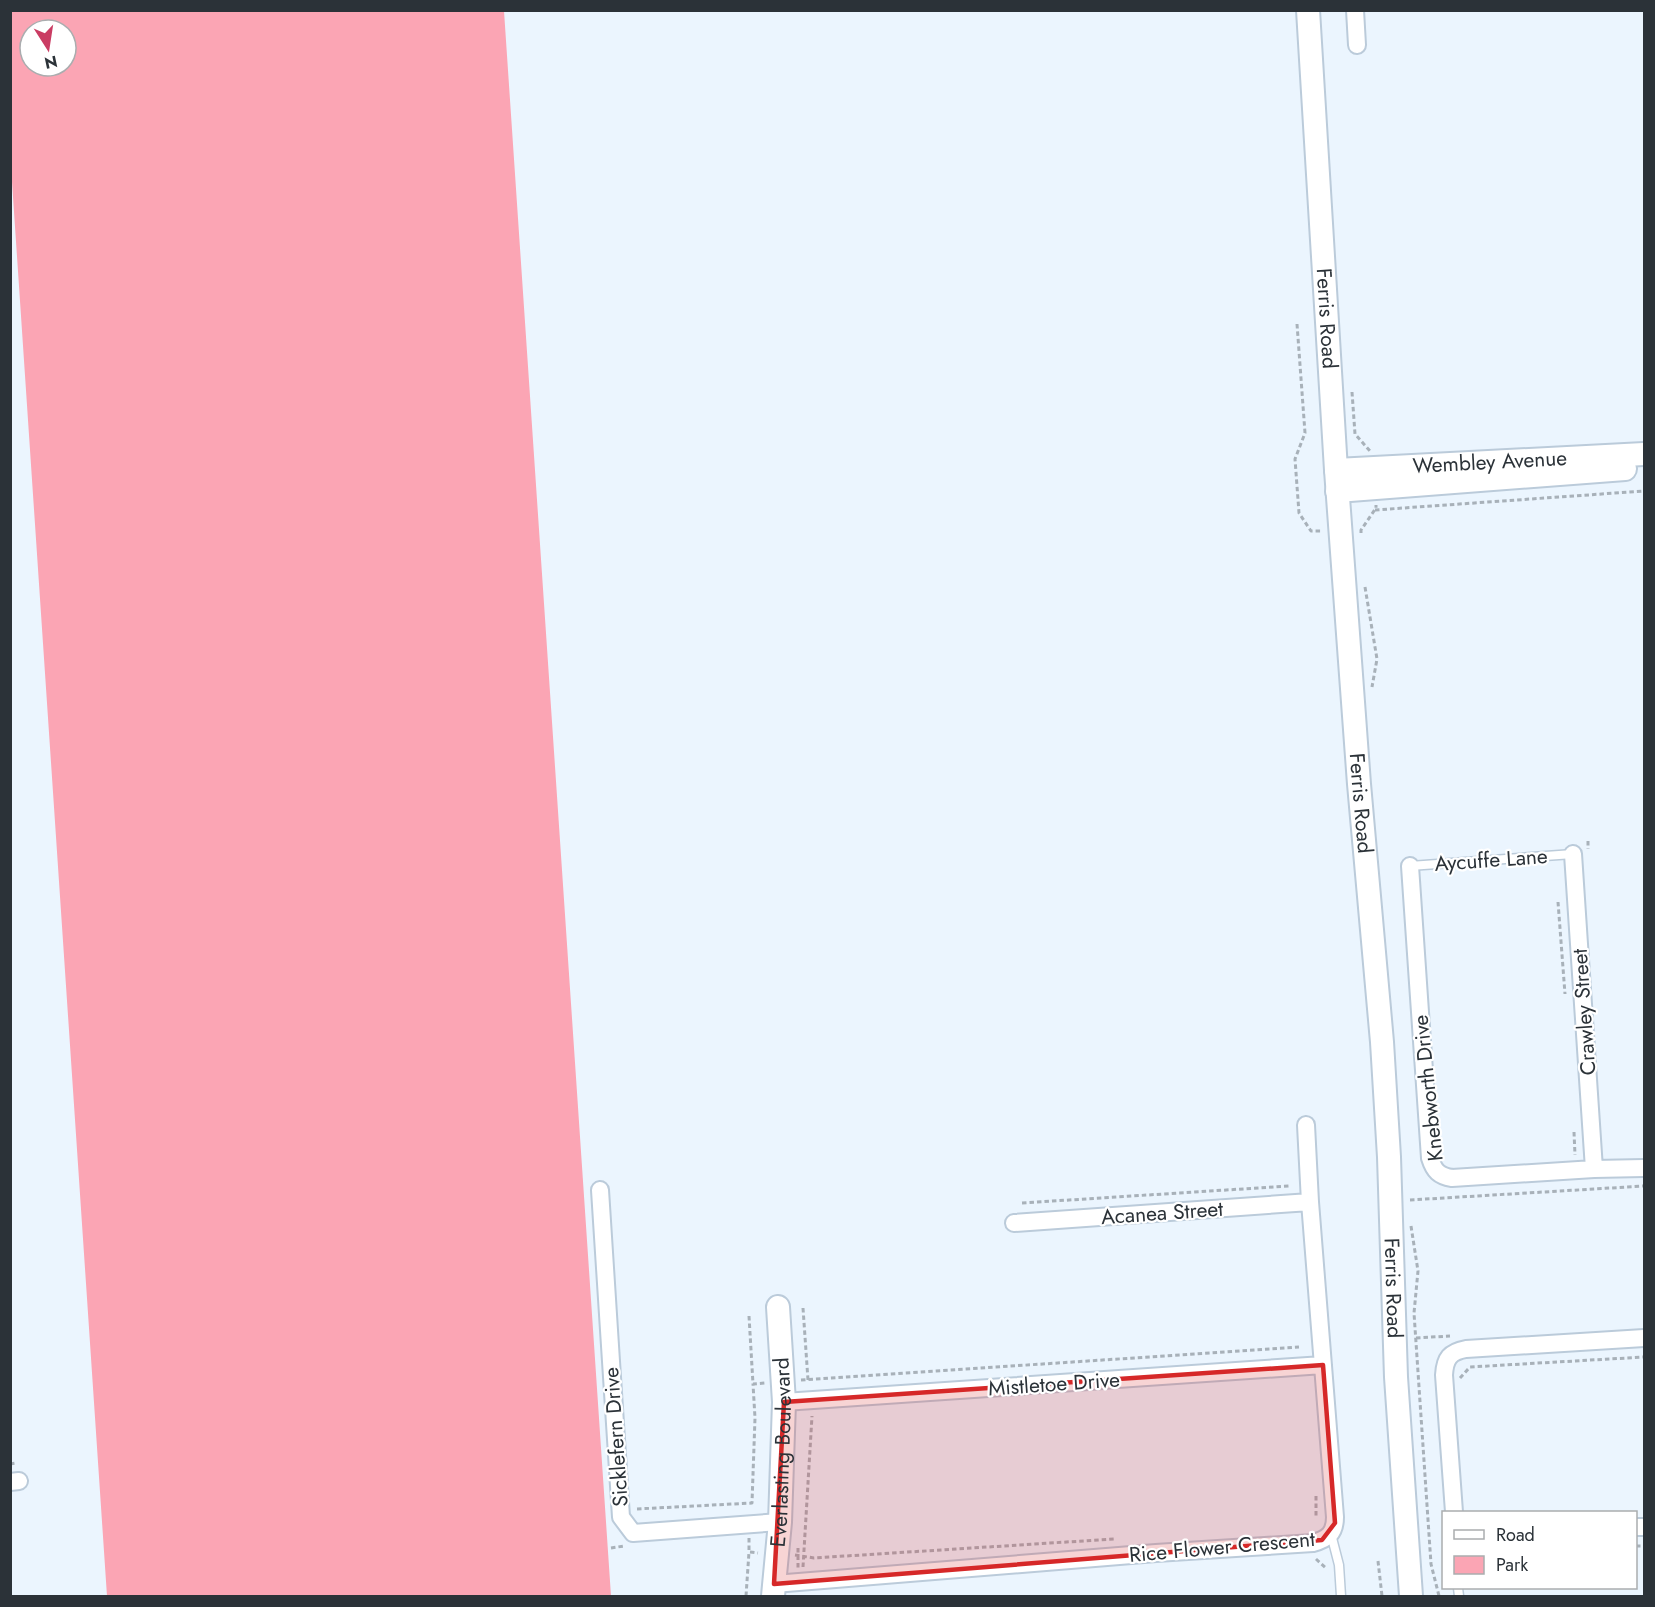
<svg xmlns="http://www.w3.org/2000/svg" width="1655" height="1607" viewBox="0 0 1655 1607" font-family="Jost,sans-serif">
	<rect width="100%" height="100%" fill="#ebf5fe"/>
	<path fill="#fba5b4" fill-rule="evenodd" d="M10,11H504L611,1596H107L11,167ZM30,30H66V66H30Z"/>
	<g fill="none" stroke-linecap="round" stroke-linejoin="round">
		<g stroke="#bbcbda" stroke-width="11">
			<path id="lane" d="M1410,866L1573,854
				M1331,1534L1339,1565L1341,1596
				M1458,1588L1459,1596"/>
		</g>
		<g stroke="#bbcbda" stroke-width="20">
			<path id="street" d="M1355,10L1357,45
				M1573,854L1594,1169
				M1410,866L1430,1158C1434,1171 1439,1176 1452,1178L1594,1169L1644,1168
				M600,1190L621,1517L633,1533L780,1522
				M1014,1223L1310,1202
				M784,1402L1323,1365
				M10,1482L19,1481
				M1454,1512L1444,1375C1445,1358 1450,1352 1466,1349L1644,1338
				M1636,1527H1644
				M774,1584L1156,1553L1313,1543C1328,1539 1335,1533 1335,1517L1310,1202L1306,1125"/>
		</g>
		<g stroke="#bbcbda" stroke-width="26">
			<g id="secondary">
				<path id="s1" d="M1308,10L1336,470L1359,784L1382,1042L1389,1157L1396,1377L1411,1596"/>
				<path id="s2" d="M1336,470L1644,454"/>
				<path d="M1337,491L1625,469"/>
				<path id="s3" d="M773,1596L780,1522L784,1402L778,1307"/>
			</g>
		</g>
		<path stroke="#a8b1b9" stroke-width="3" stroke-dasharray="4.5 3" stroke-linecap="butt" d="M1297,324L1305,433L1295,459L1299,513L1311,531H1323
			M1352,392L1355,434L1370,451
			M1375,510L1644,491
			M1361,533V530L1376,508V505
			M1365,587L1377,659L1372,687
			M1588,841V849
			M1558,902L1565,994
			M1574,1132L1575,1155
			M1410,1200L1644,1186
			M1022,1203L1289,1186
			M1411,1226L1418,1271L1414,1313L1431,1564L1439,1596
			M803,1308L808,1380
			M749,1316L753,1384L765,1383
			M1416,1338L1450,1336
			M1460,1378L1470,1367L1644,1357
			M801,1380L1299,1347
			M10,1464L16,1463
			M1316,1496V1518
			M637,1509L752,1503L755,1418L753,1384
			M749,1538V1552L758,1553
			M1636,1546H1644
			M611,1548L624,1546
			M798,1548V1568
			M795,1555L814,1558L1114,1539
			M1316,1559L1326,1568
			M1378,1561L1382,1596
			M803,1567L812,1416
			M746,1596L749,1552"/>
		<use href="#lane" stroke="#fff" stroke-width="8"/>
		<use href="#street" stroke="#fff" stroke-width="16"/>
		<use href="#secondary" stroke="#fff" stroke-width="22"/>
	</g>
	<path fill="#d62828" fill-opacity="0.2" stroke="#d62828" stroke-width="4.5" stroke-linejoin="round" d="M1323,1365L1335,1523L1322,1540L774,1584L784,1402Z"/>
	<g text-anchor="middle" stroke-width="4.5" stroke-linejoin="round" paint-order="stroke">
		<g font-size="21" fill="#2b3238" stroke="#fff">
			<text dy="7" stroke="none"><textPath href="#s1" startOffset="309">Ferris Road</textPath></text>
			<text dy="7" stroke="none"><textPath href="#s2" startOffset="154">Wembley Avenue</textPath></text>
			<text dy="7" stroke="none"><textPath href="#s1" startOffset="795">Ferris Road</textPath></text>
			<text transform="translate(1491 860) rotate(-4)" y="7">Aycuffe Lane</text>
			<text transform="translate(1584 1012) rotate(-94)" y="7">Crawley Street</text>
			<text transform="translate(1428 1088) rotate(-96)" y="7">Knebworth Drive</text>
			<text transform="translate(1162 1213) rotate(-4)" y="7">Acanea Street</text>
			<text dy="7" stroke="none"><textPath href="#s1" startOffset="1281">Ferris Road</textPath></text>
			<text transform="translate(1054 1384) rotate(-4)" y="7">Mistletoe Drive</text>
			<text transform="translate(616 1437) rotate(-94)" y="7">Sicklefern Drive</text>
			<text dy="7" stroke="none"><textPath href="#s3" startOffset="144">Everlasting Boulevard</textPath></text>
			<text transform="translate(1222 1547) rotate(-5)" y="7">Rice Flower Crescent</text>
		</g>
	</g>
	<rect width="1655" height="1607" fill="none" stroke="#2b3238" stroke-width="24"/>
	<rect x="1442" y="1511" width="195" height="78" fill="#ffffff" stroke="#aaadaf" stroke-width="1.5"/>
	<rect x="1454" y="1530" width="30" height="9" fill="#ffffff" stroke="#aaadaf" stroke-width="1.5"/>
	<text x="1496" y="1541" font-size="18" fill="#2b3238">Road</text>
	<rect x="1454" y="1556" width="30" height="18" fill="#fba5b4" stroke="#aaadaf" stroke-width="1.5"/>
	<text x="1496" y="1571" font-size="18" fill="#2b3238">Park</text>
	<g transform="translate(48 48) rotate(168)"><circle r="28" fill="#ffffff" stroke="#aaadaf" stroke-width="1.5"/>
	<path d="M0-4.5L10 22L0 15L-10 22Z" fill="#ca3c63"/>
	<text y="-9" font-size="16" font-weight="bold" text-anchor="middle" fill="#2b3238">N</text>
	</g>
</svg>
